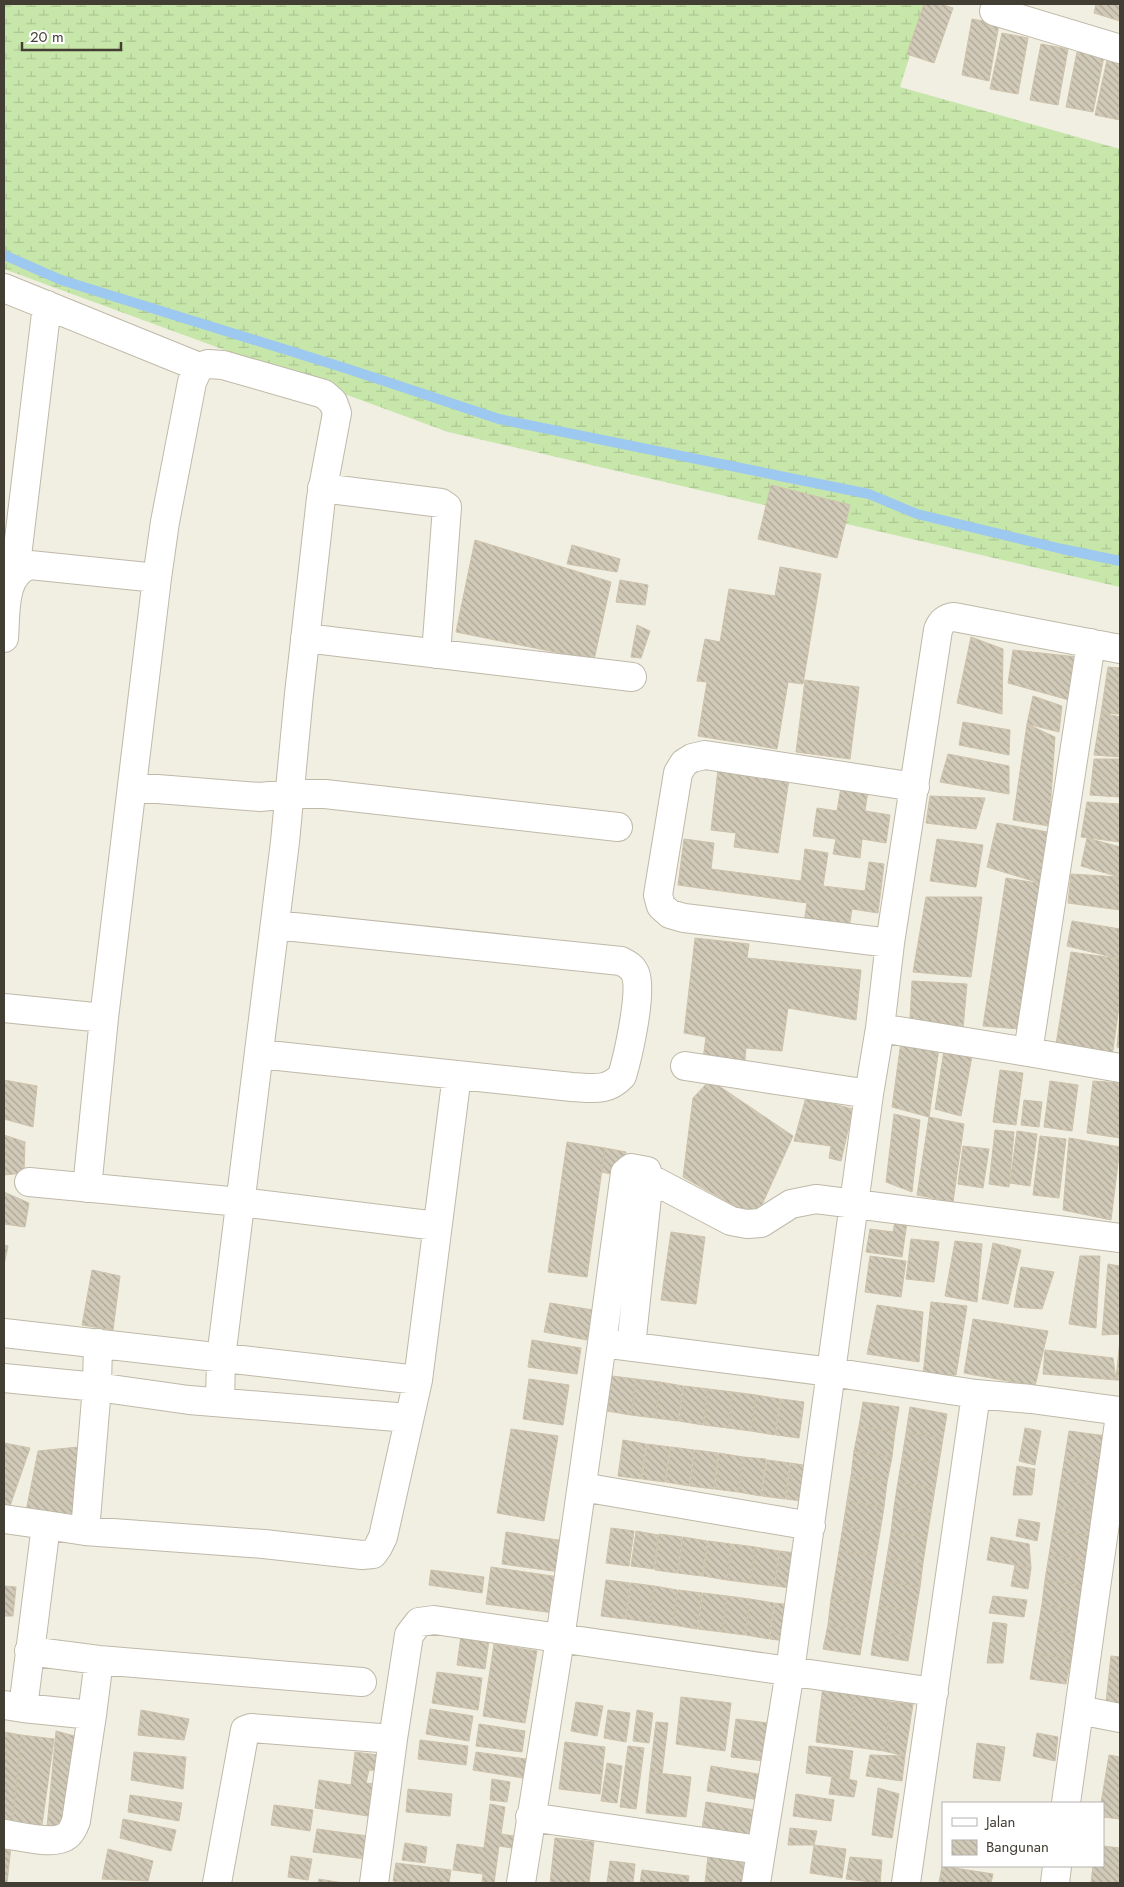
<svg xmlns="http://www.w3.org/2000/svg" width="1124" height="1887" viewBox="0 0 1124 1887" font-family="Jost,sans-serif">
	<defs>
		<pattern id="wetland-marsh" width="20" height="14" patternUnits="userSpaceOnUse" patternTransform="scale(1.25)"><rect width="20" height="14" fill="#c7e6aa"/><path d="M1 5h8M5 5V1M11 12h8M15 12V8" fill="none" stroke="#acc693"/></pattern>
		<pattern id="building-back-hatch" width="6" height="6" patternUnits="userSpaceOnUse" patternTransform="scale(1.25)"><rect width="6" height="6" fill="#d2cab8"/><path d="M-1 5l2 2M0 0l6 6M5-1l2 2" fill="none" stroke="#aca596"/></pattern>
	</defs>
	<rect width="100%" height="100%" fill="#f1eee2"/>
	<path fill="url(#wetland-marsh)" d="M4,4H926L900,87L1120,149V587L448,432L4,269Z"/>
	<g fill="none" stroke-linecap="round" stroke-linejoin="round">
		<path stroke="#9dc8ef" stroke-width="10" d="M4,255L61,280L348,369L499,419L869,494L917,514L1062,549L1120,561"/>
	</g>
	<path fill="url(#building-back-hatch)" stroke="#cdc2ab" d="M924,4H941L953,8L934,63L907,54Z
		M1096,4H1120V21L1094,13Z
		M972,19L999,24L989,81L962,75Z
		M1002,33L1028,38L1018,94L990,89Z
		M1041,44L1068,49L1058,105L1030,100Z
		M1077,52L1104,56L1093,112L1066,107Z
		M1107,60L1120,62V120L1095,115Z
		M771,485L850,505L837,558L758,539Z
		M475,540L611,582L594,660L456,632Z
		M572,545L620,559L617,572L567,564Z
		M780,567L821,574L803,684L788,682L777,749L698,736L707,682L697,681L705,639L720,642L729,589L775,596Z
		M620,580L648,585L645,605L616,602Z
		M637,625L650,631L641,658L631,657Z
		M971,637L1003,649L1002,714L957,703Z
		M1013,650L1078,657L1069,700L1008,683Z
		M1108,667L1120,668V714L1101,713Z
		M805,680L859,687L850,759L796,752Z
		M1033,696L1062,706L1059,732L1027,724Z
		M1101,713L1120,717V757L1094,755Z
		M963,722L1010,730L1009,755L959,745Z
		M1027,724L1055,737L1049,826L1013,820Z
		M948,754L1009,766V794L940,782Z
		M1094,759H1120V797L1090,795Z
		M718,769L789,779L778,853L734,847L736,833L711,830Z
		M841,787L868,791L865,811L890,815L886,843L862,839L860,858L833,854L836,839L813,836L817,808L837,811Z
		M930,796L985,798L976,829L926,823Z
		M1087,802L1120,804V842L1081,837Z
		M997,823L1059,834L1043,884L987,867Z
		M1087,838L1120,847V877L1081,866Z
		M684,839L714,843L711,869L801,881L805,849L828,853L823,886L865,891L869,862L884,864L878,913L852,909L849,929L804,923L807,903L678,885Z
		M937,839L983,845L976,887L930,881Z
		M1071,874L1120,877V910L1068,903Z
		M1006,878L1043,884L1019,1029L983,1026Z
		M926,897H982L971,977L913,972Z
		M1072,921L1120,929V959L1067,946Z
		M695,938L749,944L747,958L861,970L856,1020L788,1008L782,1051L746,1048L745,1060L703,1059L706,1037L684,1033Z
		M1071,952L1120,959V1000L1112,1057L1055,1050Z
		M912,981L967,984L963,1029L910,1018Z
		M1120,1014V1048L1117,1047Z
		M901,1042L939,1048L929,1117L892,1107Z
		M944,1050L972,1056L961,1116L935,1109Z
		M1000,1070L1023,1073L1016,1125L993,1122Z
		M4,1080L37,1086L33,1127L4,1119Z
		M710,1080L793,1136L756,1218L683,1177L693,1098Z
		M1050,1081L1078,1085L1072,1131L1044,1127Z
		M1093,1081L1120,1083V1138L1087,1133Z
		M806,1097L853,1109L841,1161L829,1158L831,1146L794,1141Z
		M1024,1100L1042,1102L1039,1127L1021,1125Z
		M894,1114L920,1120L912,1192L886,1182Z
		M929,1117L964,1124L953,1202L917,1195Z
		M995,1130L1014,1132L1009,1187L989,1184Z
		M1017,1131L1037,1134L1030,1186L1010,1183Z
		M4,1135L25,1142L24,1173L4,1175Z
		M1040,1136L1066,1139L1059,1198L1033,1195Z
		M1069,1138L1120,1147L1111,1220L1063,1210Z
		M567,1142L605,1148L587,1277L548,1272Z
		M963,1146L989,1149L983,1188L958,1184Z
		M605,1148L626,1152L622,1176L601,1172Z
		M4,1192L29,1203L25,1227L4,1224Z
		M895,1221L907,1222L902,1257L866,1252L870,1229L893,1232Z
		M671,1232L705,1237L696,1304L661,1300Z
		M911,1239L939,1242L934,1282L906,1279Z
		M955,1241L982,1244L977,1302L945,1296Z
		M993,1243L1021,1250L1008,1304L982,1299Z
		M4,1245L8,1246L4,1265Z
		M870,1256L906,1261L901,1297L865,1292Z
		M1080,1256H1100L1096,1328L1069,1324Z
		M1108,1264L1120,1266V1334L1102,1335Z
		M1021,1267L1054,1272L1042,1309L1014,1307Z
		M92,1270L120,1276L113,1330L82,1325Z
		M931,1302L967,1306L956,1375H923Z
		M550,1303L593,1310L587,1340L544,1332Z
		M877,1305L923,1312L919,1362L867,1354Z
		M973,1319L1048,1331L1035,1386L964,1373Z
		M1120,1339V1380H1116Z
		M532,1340L581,1348L577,1374L528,1367Z
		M1045,1350L1113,1358L1116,1380L1043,1374Z
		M612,1376L636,1379L631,1415L607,1411Z
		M529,1379L569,1385L563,1425L523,1419Z
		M636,1379L660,1382L655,1418L631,1415Z
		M660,1382L683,1386L678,1421L655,1418Z
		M684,1386L708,1389L703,1425L679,1421Z
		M708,1389L733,1392L728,1428L704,1425Z
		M733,1392L756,1395L751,1431L728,1428Z
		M756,1395L780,1399L775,1435L751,1431Z
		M781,1399L804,1402L799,1438L776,1435Z
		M863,1402L899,1407L895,1432L859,1426Z
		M910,1407L947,1414L943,1438L906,1433Z
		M859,1426L895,1432L892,1457L854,1451Z
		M1025,1428L1041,1431L1035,1465L1019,1461Z
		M511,1429L558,1436L544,1521L497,1513Z
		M1069,1431L1106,1436L1102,1461L1065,1456Z
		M906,1433L943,1438L939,1463L902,1458Z
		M623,1440L646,1444L641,1479L618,1476Z
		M4,1443L30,1448L10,1506L4,1504Z
		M647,1444L670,1447L665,1482L642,1479Z
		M89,1446L76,1526L26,1511L38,1451Z
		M671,1447L694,1450L689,1486L666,1482Z
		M695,1450L718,1453L714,1489L690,1486Z
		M854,1451L892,1457L887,1482L851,1476Z
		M719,1453L743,1457L738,1492L715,1489Z
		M1065,1456L1102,1461L1098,1486L1061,1480Z
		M743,1457L766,1459L761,1496L738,1492Z
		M902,1458L939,1463L935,1488L898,1482Z
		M767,1460L790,1463L785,1499L762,1496Z
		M791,1463L815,1467L810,1502L786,1499Z
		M1017,1466L1035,1469L1032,1495H1013Z
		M851,1476L887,1482L884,1507L847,1501Z
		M1061,1480L1098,1486L1094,1511L1057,1506Z
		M898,1482L935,1488L931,1513L894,1507Z
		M847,1501L884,1507L880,1532L843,1526Z
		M1057,1506L1094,1511L1090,1536L1053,1530Z
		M894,1507L931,1513L927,1537L891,1532Z
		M1019,1519L1040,1523L1037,1541L1016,1536Z
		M843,1526L880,1532L876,1556L839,1551Z
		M611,1528L634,1531L629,1566L606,1563Z
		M1053,1530L1090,1536L1086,1560L1049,1555Z
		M636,1531L658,1535L654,1569L631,1566Z
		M506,1532L571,1542L567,1573L502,1564Z
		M891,1532L927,1537L923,1563L887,1557Z
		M659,1534L682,1537L677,1573L655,1570Z
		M683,1537L707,1541L702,1576L678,1573Z
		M991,1537L1029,1544L1031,1568L987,1560Z
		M708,1541L731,1544L727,1580L703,1576Z
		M732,1544L755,1547L750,1583L727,1580Z
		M755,1547L779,1551L774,1586L750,1583Z
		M780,1551L803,1554L798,1589L775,1586Z
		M839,1551L876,1556L872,1581L835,1576Z
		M1049,1555L1086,1560L1082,1586L1045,1580Z
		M887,1557L923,1563L920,1587L883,1581Z
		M1015,1565L1031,1568L1028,1589L1011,1586Z
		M491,1567L559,1577L554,1613L486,1604Z
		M431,1570L484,1577L482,1593L429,1585Z
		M835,1576L872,1581L868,1605L831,1599Z
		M606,1580L630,1583L625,1619L601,1616Z
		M1045,1580L1082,1586L1078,1610L1042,1604Z
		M883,1581L920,1587L916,1611L879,1606Z
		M631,1583L654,1586L649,1622L626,1619Z
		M4,1586L16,1587L13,1616H4Z
		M654,1586L677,1590L673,1625L649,1622Z
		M678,1590L702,1593L697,1629L673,1625Z
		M703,1593L727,1596L722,1632L698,1629Z
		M727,1596L750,1599L745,1635L722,1632Z
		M993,1596L1027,1600L1024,1617L989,1613Z
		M750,1599L774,1603L769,1639L746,1635Z
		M831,1599L868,1605L864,1630L828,1625Z
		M775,1603L799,1606L794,1642L770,1639Z
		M1042,1604L1078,1610L1075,1634L1038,1628Z
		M879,1606L916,1611L912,1637L875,1630Z
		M993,1622L1007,1624L1003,1663H987Z
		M828,1625L864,1630L860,1655L823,1649Z
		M1038,1628L1075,1634L1071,1659L1034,1654Z
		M875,1630L912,1637L908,1661L871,1655Z
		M461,1636L489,1640L485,1669L457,1665Z
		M494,1644L537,1651L525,1723L483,1716Z
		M1034,1654L1071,1659L1066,1684L1030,1679Z
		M1111,1656L1120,1657V1704L1106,1702Z
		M437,1672L482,1678L478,1710L432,1703Z
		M823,1686L855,1694L847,1746L816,1742Z
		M855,1694L891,1702L884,1751L847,1746Z
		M681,1697L731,1703L725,1751L676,1744Z
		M576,1702L603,1706L597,1736L571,1731Z
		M891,1702L913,1704L905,1756L884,1751Z
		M430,1709L473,1716L469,1741L426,1734Z
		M141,1710L189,1719L184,1740L138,1735Z
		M608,1710L630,1713L626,1742L604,1738Z
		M637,1710L653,1713L649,1743L633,1741Z
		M736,1719L768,1723L764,1761L731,1757Z
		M656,1722L668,1723L662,1774L650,1772Z
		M479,1724L525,1731L522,1752L476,1746Z
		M56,1731L82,1738L65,1834L46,1838Z
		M4,1732L21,1735L12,1829L4,1827Z
		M1037,1733L1058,1737L1055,1761L1033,1756Z
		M21,1735L54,1739L41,1832L12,1829Z
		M420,1740L468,1746L466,1765L418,1759Z
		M565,1742L605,1747L600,1794L559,1789Z
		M977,1743L1005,1747L1000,1781L973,1778Z
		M628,1746L644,1748L636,1809L620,1807Z
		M809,1746L853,1751L849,1779L806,1773Z
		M134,1752L186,1757L183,1789L131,1780Z
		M355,1752L385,1756L383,1771L369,1770L366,1783L373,1784L368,1816L315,1808L319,1780L351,1785Z
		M476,1752L526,1759L523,1778L473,1770Z
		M870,1755L905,1756L902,1781L866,1776Z
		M1109,1755L1120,1757V1819L1103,1817V1803H1101Z
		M607,1763L622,1766L617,1803L601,1801Z
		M711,1766L764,1775L759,1800L707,1791Z
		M650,1772L691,1777L686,1817L646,1813Z
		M832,1776L857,1781L854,1797L829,1794Z
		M492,1779L510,1782L507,1802L490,1800Z
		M878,1788L899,1794L892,1838L872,1835Z
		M408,1789L452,1794L450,1816L406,1812Z
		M796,1794L834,1800L831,1821L793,1816Z
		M130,1795L182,1803L179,1821L128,1812Z
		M706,1802L761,1811L758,1837L702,1829Z
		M490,1804L505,1807L501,1834L520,1837L518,1849L499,1846L494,1883H482L483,1874L453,1870L457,1844L484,1848Z
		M274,1805L313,1810L310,1831L271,1825Z
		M123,1819L176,1830L171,1851L120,1838Z
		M790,1828L817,1831L814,1845H788Z
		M317,1829L375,1837L372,1860L313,1852Z
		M555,1838L594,1842L589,1883H550Z
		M405,1843L427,1847L425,1863L402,1860Z
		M4,1844L11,1846L7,1883H4Z
		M814,1845L846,1849L842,1878L810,1873Z
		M1103,1846L1120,1848V1883H1091L1093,1866H1103Z
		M108,1849L153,1861L148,1881L102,1879Z
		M291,1856L312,1859L308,1880L288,1877Z
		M708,1856L748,1861L745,1883H705Z
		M850,1857L882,1860L880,1883L846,1879Z
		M610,1861L635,1864L633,1883H607Z
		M396,1863L451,1870L449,1883H406L393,1881Z
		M942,1866L993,1874L991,1883H939Z
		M642,1870L689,1876L688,1883H640Z
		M319,1879L343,1883H318Z"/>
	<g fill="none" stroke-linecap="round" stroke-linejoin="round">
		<g stroke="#bfb9a8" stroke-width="30">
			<path id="minor" d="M994,11L1120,49
				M4,288L199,367
				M322,488L441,503L447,507L436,654
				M15,573L47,305
				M4,638C6,614 2,574 30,565L157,578
				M305,638L632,677
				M132,787L260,797L290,794H325L618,827
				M890,943L684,918L670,914L661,906L658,895L678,773L684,763L692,758L705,755L915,787
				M4,1008L104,1018
				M880,1028L1028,1052L1091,643
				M1028,1052L1120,1068
				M259,1054L572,1087C592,1088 607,1092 622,1076C628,1056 643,991 635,973C632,966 627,964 621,961L275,925
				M685,1066L869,1094
				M649,1178L731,1221L747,1224L761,1223L791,1204L816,1199L1120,1238
				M29,1182L240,1202L437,1226
				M87,1188L104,1018L157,578L165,522L192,382L199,367L208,364L223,365L324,394L333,402L337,413L321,498L299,694L285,842L221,1358L220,1402
				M4,1333L418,1380
				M602,1343L625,1173L631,1168L647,1171L649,1178L631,1346
				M4,1378L97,1387L189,1400L409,1418
				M582,1487L811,1526
				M4,1519L46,1525L23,1708L4,1705
				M46,1525L85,1531L97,1387L98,1343
				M85,1531L264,1544L362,1555L373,1554L378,1547L383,1537L418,1380L457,1075
				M29,1651L99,1660L362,1682
				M1079,1710L1120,1415
				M92,1715L99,1660
				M1066,1803L1079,1710L1120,1718
				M530,1817L760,1850
				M4,1834C19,1836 52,1845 65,1837C71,1834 74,1826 76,1821L92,1715L23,1708
				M217,1883L245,1730L251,1728L393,1739
				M374,1883L393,1739L409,1635L419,1622L434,1620L934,1692
				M521,1883L560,1639L602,1343L831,1372L976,1394L1031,1399L1120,1411
				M756,1883L790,1671L869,1094L880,1028L890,943L938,630C941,622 945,618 954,617L1120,649
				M906,1883L976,1394
				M1055,1883L1057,1866"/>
		</g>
		<use href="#minor" stroke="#fff" stroke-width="28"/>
	</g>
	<rect width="1124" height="1887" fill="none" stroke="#423e33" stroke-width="10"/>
	<rect x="942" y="1802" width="162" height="65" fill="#ffffff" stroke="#b3b2ad"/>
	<rect x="952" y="1818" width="25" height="8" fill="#ffffff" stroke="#b3b2ad"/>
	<text x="986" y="1827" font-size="15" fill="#423e33">Jalan</text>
	<rect x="952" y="1840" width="25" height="15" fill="url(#building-back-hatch)" stroke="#b3b2ad"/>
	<text x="986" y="1852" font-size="15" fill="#423e33">Bangunan</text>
	<path d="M22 42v8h99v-8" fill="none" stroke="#423e33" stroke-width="2.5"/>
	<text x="30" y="42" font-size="15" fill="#423e33" stroke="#ffffff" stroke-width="4" paint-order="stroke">20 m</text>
</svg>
